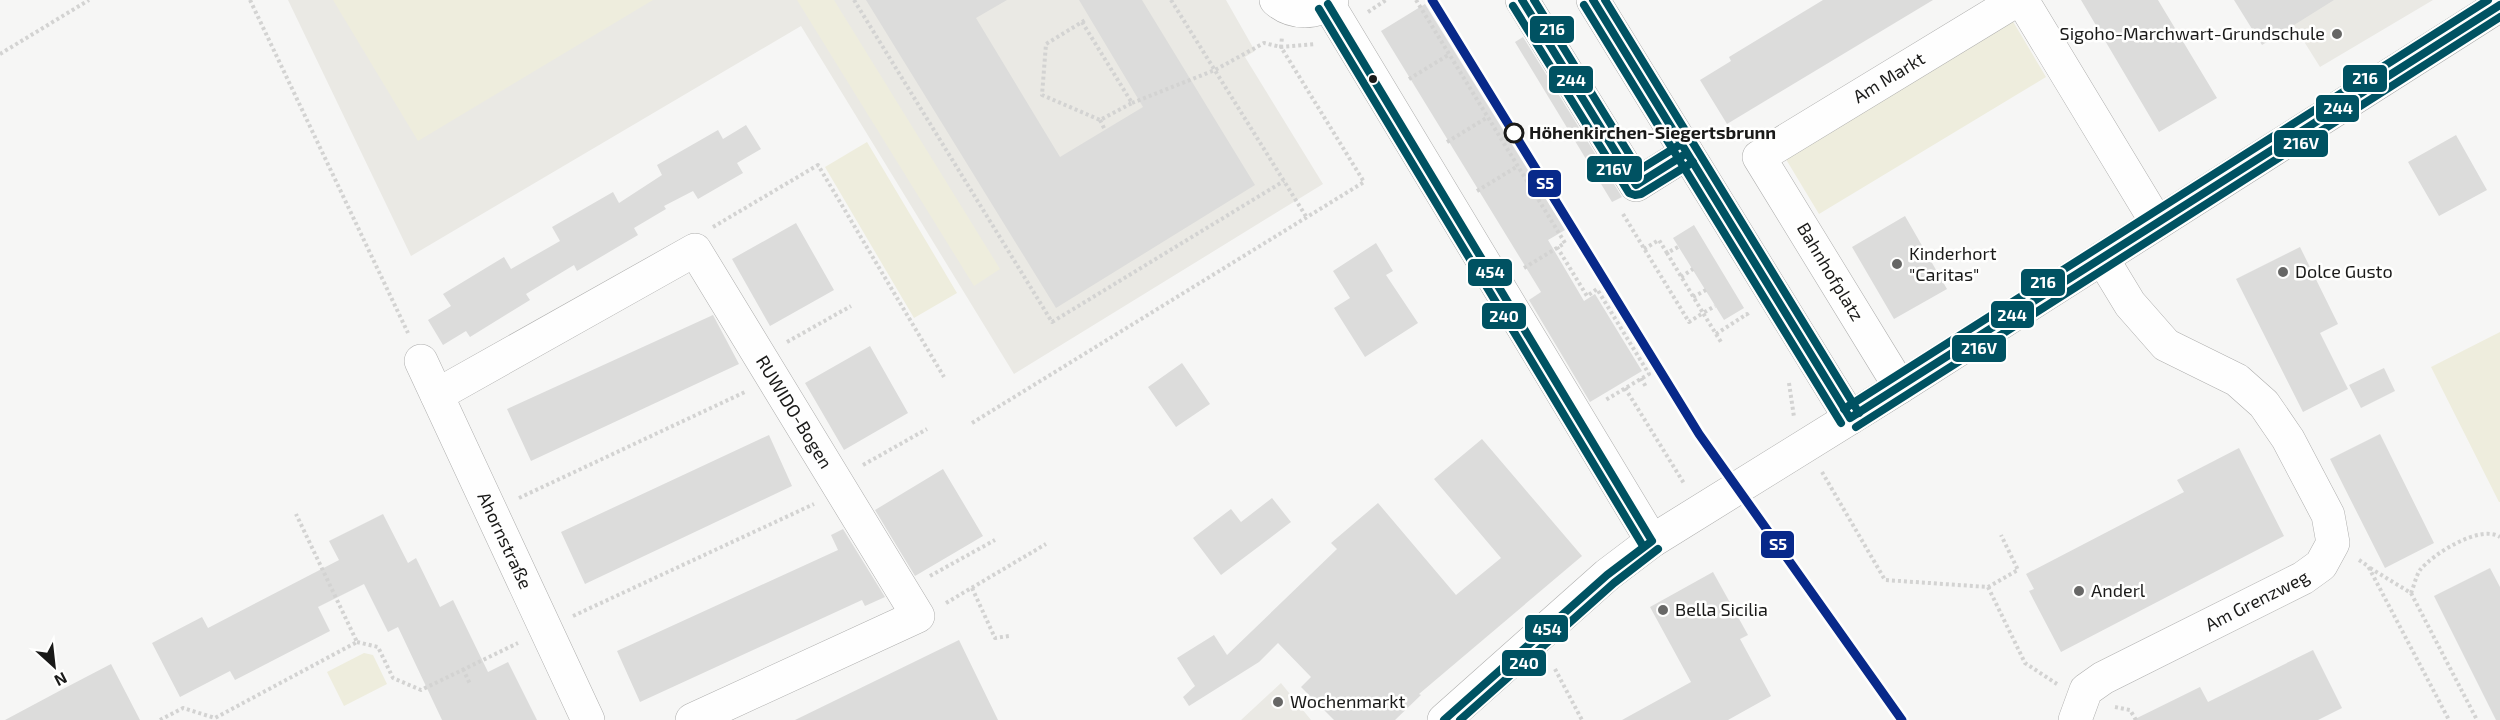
<svg xmlns="http://www.w3.org/2000/svg" width="2500" height="720" viewBox="0 0 2500 720" font-family="'Exo 2',sans-serif">
	<rect width="100%" height="100%" fill="#f6f6f5"/>
	<path fill="#eae9e4" d="M288,0H1226L1255,51L1245,57L1323,184L1014,374L801,26L411,256Z
		M2278,0H2433L2320,67Z
		M1281,683L1311,720H1241Z"/>
	<path fill="#eeeddd" d="M333,0H653L418,141Z
		M797,0H834L1000,269L974,286Z
		M2011,18L2046,77L1819,214L1784,156Z
		M867,142L957,293L914,318L825,167Z
		M2500,332V502H2499L2431,367Z
		M364,653L373,655L387,684L344,706L327,672Z"/>
	<path fill="#dcdcdb" d="M866,0H1007L976,18L1060,157L1143,107L1079,0H1142L1255,185L1056,308Z
		M1823,0H1933L1727,124L1700,80L1731,61L1729,57Z
		M2081,0H2158L2217,98L2159,132Z
		M2234,0H2334L2262,45Z
		M1425,4L1565,230L1548,240L1584,301L1595,294L1642,371L1590,402L1529,300L1541,292L1381,31Z
		M1523,37L1622,197L1612,202L1515,42Z
		M746,125L761,149L737,163L743,173L698,199L693,191L664,206L666,209L634,228L638,235L577,271L574,265L526,294L530,300L470,337L466,331L443,345L428,320L451,306L443,294L504,257L511,269L560,241L552,227L613,192L619,203L662,175L657,165L718,130L723,139Z
		M2456,135L2487,190L2439,216L2408,162Z
		M1905,216L1947,289L1894,319L1852,247Z
		M796,223L834,290L770,326L732,259Z
		M1694,225L1744,308L1724,320L1673,238Z
		M1376,243L1393,271L1386,275L1418,323L1365,357L1334,308L1350,298L1333,271Z
		M2300,247L2338,324L2320,333L2348,389L2303,412L2236,279Z
		M713,315L739,364L531,461L507,409Z
		M870,346L908,413L844,450L805,383Z
		M1182,363L1210,404L1176,427L1148,387Z
		M2384,368L2395,391L2361,408L2349,385Z
		M2380,434L2434,543L2385,568L2330,459Z
		M769,435L792,486L585,584L561,532Z
		M1482,439L1582,556L1419,694L1421,695L1395,720H1334L1301,687L1311,677L1278,643L1259,662L1189,706L1183,697L1195,686L1177,658L1214,635L1227,655L1337,549L1331,543L1378,503L1456,595L1501,558L1434,479Z
		M2239,448L2284,536L2061,652L2029,591L2034,589L2026,574L2184,492L2177,480Z
		M943,469L983,536L915,576L875,510Z
		M1272,498L1291,522L1221,575L1193,538L1231,509L1241,522Z
		M383,514L408,563L416,558L440,607L453,600L488,672L508,662L537,720H442L398,627L388,632L364,584L318,607L330,631L235,680L230,671L180,697L152,643L202,617L208,628L339,560L329,541Z
		M843,529L885,597L865,606L862,600L640,702L617,651L838,550L831,535Z
		M2490,568L2500,587V720H2496L2434,596Z
		M1713,572L1748,635L1740,639L1771,696L1728,720H1622L1691,682L1650,607Z
		M959,640L998,720H795Z
		M2313,650L2342,708L2318,720H2133L2200,687L2208,702Z
		M111,664L140,720H5L63,689Z"/>
	<g fill="none" stroke-linecap="round" stroke-linejoin="round">
		<g stroke="#aeaead" stroke-width="34">
			<g id="minor">
				<path d="M1276,0C1292,14 1316,15 1332,0"/>
				<path d="M1522,0L1636,185L1687,153"/>
				<path d="M1593,0L1850,418"/>
				<path d="M2022,0L2157,223"/>
				<path d="M1328,4L1652,541"/>
				<path id="s1" d="M421,361L588,720"/>
				<path id="s2" d="M1900,387L1759,157L2017,0"/>
				<path id="s3" d="M437,395L695,250L918,616L692,720"/>
				<path d="M1444,720L1607,575L1652,541L1900,387L2500,5"/>
				<path id="s4" d="M2075,720L2086,690L2103,678L2303,578L2321,565L2333,543L2328,515L2288,439L2264,404L2237,380L2166,345L2130,304L2102,258"/>
			</g>
		</g>
		<path stroke="#d3d3d2" stroke-width="4" stroke-dasharray="3 3" stroke-linecap="butt" d="M250,0L408,333
			M854,0L1052,322L1284,181
			M1171,0L1307,218
			M1416,0L1565,243L1524,268
			M1368,12L1386,0
			M1082,22L1132,103L1100,120L1042,95L1046,44L1087,19
			M0,54L89,0
			M1409,79L1450,54
			M1132,103L1215,70L1264,43L1281,47L1316,44
			M1100,120L1105,130
			M1447,142L1488,117
			M1477,191L1518,166
			M1623,214L1689,322L1703,313L1721,342
			M713,227L818,165L944,377
			M1557,247L1587,296L1597,289L1649,374L1604,401
			M1678,247L1667,253L1703,313L1715,306
			M1644,249L1659,240L1667,253
			M1681,277L1693,269
			M1693,297L1706,290
			M1716,334L1747,314L1749,317
			M787,342L851,306
			M1641,378L1646,387
			M1789,383L1794,417
			M1625,388L1685,485
			M972,423L1364,182L1281,47L1282,37
			M863,465L927,429
			M1822,472L1885,580L1988,587L2018,570L2001,535
			M519,498L745,392
			M2359,560L2368,566L2449,720
			M2370,568L2411,593L2477,720
			M930,576L995,540
			M1988,587L2025,663L2057,684
			M972,588L995,638L1009,636
			M2411,593C2414,586 2416,576 2420,570C2433,554 2480,524 2500,537
			M946,603L1046,544
			M573,616L814,504
			M357,642L378,647L393,678L421,690L518,643
			M463,669L470,684
			M1555,669L1582,720
			M2115,707L2130,710L2136,720
			M160,720L183,708L215,718L357,642L296,514"/>
		<use href="#minor" stroke="#fefefe" stroke-width="33"/>
		<g stroke="#fffffe" stroke-width="12">
			<path id="bus-1" d="M1522,0L1636,185L1687,153
				M1593,0L1850,418
				M1850,418L2500,5"/>
		</g>
		<g stroke="#fffffe" stroke-width="12">
			<path id="bus-2" d="M1584,5L1841,423
				M1513,6L1629,193L1635,195L1641,194L1693,162
				M1856,427L2500,17"/>
		</g>
		<g stroke="#fffffe" stroke-width="12">
			<path id="bus-3" d="M1534,0L1639,170L1681,144
				M1605,0L1859,413
				M1844,409L2488,0"/>
		</g>
		<g stroke="#fffffe" stroke-width="12">
			<path id="bus-4" d="M1328,4L1652,541
				M1444,720L1607,575L1652,541"/>
		</g>
		<g stroke="#fffffe" stroke-width="12">
			<path id="bus-5" d="M1319,9L1643,546
				M1460,720L1614,583L1658,549"/>
		</g>
		<use href="#bus-1" stroke="#005262" stroke-width="8"/>
		<use href="#bus-2" stroke="#005262" stroke-width="8"/>
		<use href="#bus-3" stroke="#005262" stroke-width="8"/>
		<use href="#bus-4" stroke="#005262" stroke-width="8"/>
		<use href="#bus-5" stroke="#005262" stroke-width="8"/>
		<g stroke="#fffffe" stroke-width="14">
			<path id="rail-1" d="M1432,0L1699,434L1902,720"/>
		</g>
		<use href="#rail-1" stroke="#08298a" stroke-width="9"/>
	</g>
	<g fill="#676766" stroke="#fffffe" stroke-width="2">
		<circle cx="2337" cy="34" r="6"/>
		<circle cx="1897" cy="264" r="6"/>
		<circle cx="2283" cy="272" r="6"/>
		<circle cx="2079" cy="591" r="6"/>
		<circle cx="1663" cy="610" r="6"/>
		<circle cx="1278" cy="702" r="6"/>
	</g>
	<circle fill="#1a1a19" stroke="#fffffe" stroke-width="2" cx="1373" cy="79" r="5"/>
	<circle fill="#fffffe" stroke="#1a1a19" stroke-width="3" cx="1514" cy="133" r="9"/>
	<g text-anchor="middle" stroke-width="5" stroke-linejoin="round" paint-order="stroke">
		<g font-size="18" fill="#1a1a19" stroke="#fffffe" text-anchor="start">
			<text x="2325" y="40" text-anchor="end">Sigoho-Marchwart-Grundschule</text>
			<text x="1909" y="260">Kinderhort<tspan x="1909" dy="21">"Caritas"</tspan></text>
			<text x="2295" y="278">Dolce Gusto</text>
			<text x="2091" y="597">Anderl</text>
			<text x="1675" y="616">Bella Sicilia</text>
			<text x="1290" y="708">Wochenmarkt</text>
		</g>
		<g font-size="18" fill="#1a1a19" stroke="#fffffe">
			<text dy="6" stroke="none"><textPath href="#s2" startOffset="422">Am Markt</textPath></text>
			<text transform="translate(1830 272) rotate(59)" y="6">Bahnhofplatz</text>
			<text dy="6" stroke="none"><textPath href="#s3" startOffset="486">RUWIDO-Bogen</textPath></text>
			<text dy="6" stroke="none"><textPath href="#s1" startOffset="198">Ahornstraße</textPath></text>
			<text dy="6" stroke="none"><textPath href="#s4" startOffset="225">Am Grenzweg</textPath></text>
		</g>
		<g font-size="18" font-weight="bold" fill="#1a1a19" stroke="#fffffe" text-anchor="start">
			<text x="1529" y="139">Höhenkirchen-Siegertsbrunn</text>
		</g>
	</g>
	<g stroke="#fffffe" stroke-width="2">
		<rect x="1529" y="15" width="46" height="29" rx="6" fill="#005262"/>
		<rect x="2342" y="64" width="46" height="29" rx="6" fill="#005262"/>
		<rect x="1548" y="65" width="46" height="29" rx="6" fill="#005262"/>
		<rect x="2315" y="94" width="45" height="29" rx="6" fill="#005262"/>
		<rect x="2273" y="129" width="56" height="29" rx="6" fill="#005262"/>
		<rect x="1586" y="155" width="57" height="28" rx="6" fill="#005262"/>
		<rect x="1527" y="169" width="35" height="29" rx="6" fill="#08298a"/>
		<rect x="1467" y="258" width="46" height="29" rx="6" fill="#005262"/>
		<rect x="2020" y="268" width="46" height="29" rx="6" fill="#005262"/>
		<rect x="1990" y="300" width="45" height="29" rx="6" fill="#005262"/>
		<rect x="1481" y="302" width="46" height="28" rx="6" fill="#005262"/>
		<rect x="1951" y="334" width="56" height="29" rx="6" fill="#005262"/>
		<rect x="1760" y="530" width="35" height="29" rx="6" fill="#08298a"/>
		<rect x="1524" y="614" width="45" height="29" rx="6" fill="#005262"/>
		<rect x="1501" y="649" width="46" height="28" rx="6" fill="#005262"/>
	</g>
	<g font-size="16" text-anchor="middle" font-weight="bold" fill="#fff">
		<text x="1552" y="35">216</text>
		<text x="2365" y="84">216</text>
		<text x="1571" y="86">244</text>
		<text x="2338" y="114">244</text>
		<text x="2301" y="149">216V</text>
		<text x="1614" y="175">216V</text>
		<text x="1545" y="189">S5</text>
		<text x="1490" y="278">454</text>
		<text x="2043" y="288">216</text>
		<text x="2012" y="321">244</text>
		<text x="1504" y="322">240</text>
		<text x="1979" y="354">216V</text>
		<text x="1778" y="550">S5</text>
		<text x="1547" y="635">454</text>
		<text x="1524" y="669">240</text>
	</g>
	<g transform="translate(54 666) rotate(153)" stroke="#fffffe" stroke-width="4.5" paint-order="stroke">
	<path d="M0-4.5L10 22L0 15L-10 22Z" fill="#1a1a19"/>
	<text y="-9" font-size="16" font-weight="bold" text-anchor="middle" fill="#1a1a19">N</text>
	</g>
</svg>
